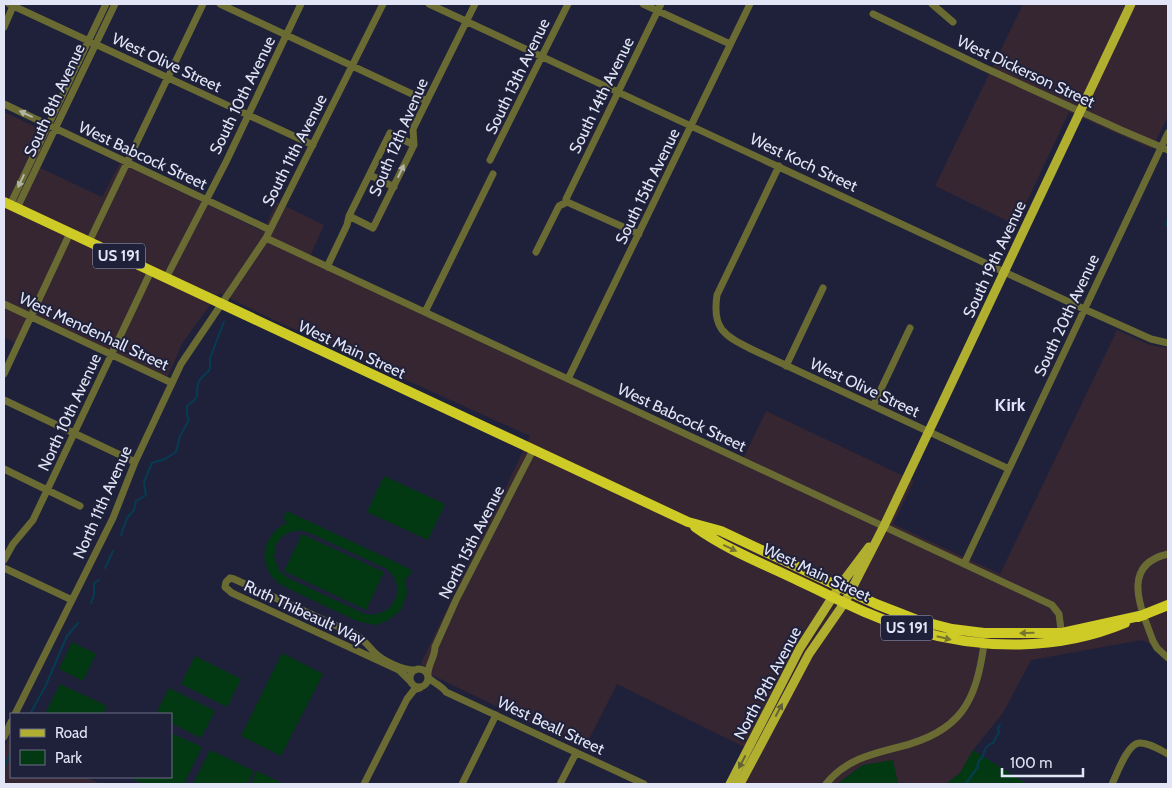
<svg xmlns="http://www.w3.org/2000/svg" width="1172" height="788" viewBox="0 0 1172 788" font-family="Cabin,sans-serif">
	<rect width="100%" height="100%" fill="#1f213a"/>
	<path fill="#352632" d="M1023,4H1168V116L1152,149L1069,112L1016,225L935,186Z
		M4,112L53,135L38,167L102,197L120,163L260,230L268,221L277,202L324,225L308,261L741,463L766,411L914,481L893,524L1000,574L1117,330L1150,345L1168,348V652L1142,640L1031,660L1003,713L973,750L960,773L946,784H898L893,761L863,765L837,784H734L752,751L617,684L584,749L428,673L421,663L488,525L530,436L276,321L219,293L183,342L166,380L31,317L18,344L4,337Z
		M8,739L11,741V777H85L101,784H4V748Z"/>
	<path fill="#023913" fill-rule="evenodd" d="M384,476L445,504L428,540L367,512Z
		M287,511L412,570L408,578L405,577L407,593L401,610L387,621L375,625L357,621L285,587C256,571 259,536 288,522L283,520ZM299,530L310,533L387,569C409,588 393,619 365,614L288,578L279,571L274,556L276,544L281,538L287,533Z
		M302,534L384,572L366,610L284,571Z
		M72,642L96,654L83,681L59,669Z
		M282,653L323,674L281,756L241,736Z
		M195,656L241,679L227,707L181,684Z
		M60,684L107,706L103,714H45Z
		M169,688L215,711L201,738L171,723V714H156Z
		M171,733L202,747L184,784H144L128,777H171Z
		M210,750L254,771L247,784H193Z
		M973,750L1027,784H946L960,773Z
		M893,760L898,784H837L863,765Z
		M257,771L284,784H251Z"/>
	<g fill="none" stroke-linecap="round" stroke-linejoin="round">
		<path stroke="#063c52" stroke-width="2" d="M1167,225L1168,218
			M121,535L127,518L134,510L136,501L146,495L144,482L152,463L165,459L176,452L180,436L189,420L187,415V406C204,394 193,396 199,381C202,376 207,374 210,369V358L224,322
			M105,568L113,551
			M91,603L94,595V583L99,580
			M30,714L45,687L67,636L78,623
			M4,768L10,755
			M965,784C970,779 973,773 978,767C977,764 979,759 982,758L986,747L994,742L996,737L999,733L998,728L1000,725"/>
		<path stroke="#6a6a33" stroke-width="7" d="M9,4L313,145
			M220,4L427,101
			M429,4L1084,309L1151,339L1168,343
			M643,4L730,44
			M932,4L953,22
			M873,14L983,67L1121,130L1168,150
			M4,27L14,4
			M4,104L270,230
			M490,160L568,4
			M779,166L717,295C712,328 723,335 751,349L1009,469
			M370,175L394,187
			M566,199L661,4
			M10,205L106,4
			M17,208L115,4
			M349,216L373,228L414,145L413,129L475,4
			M266,238L1052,605L1059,614L1062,637
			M89,242L203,4
			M536,252L559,206L567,202L639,234
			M327,267L347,225L349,216L390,133L414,145
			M166,278L226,162L301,4
			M4,304L172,383
			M425,312L493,174
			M786,366L823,288
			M4,374L70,233
			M568,379L750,4
			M4,400L135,462
			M873,406L910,328
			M4,469L80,506
			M1168,554C1119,565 1142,610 1153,641L1157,648L1168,658
			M4,560L13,544L33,520L151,271
			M964,564L1168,133
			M4,568L72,600
			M410 678a9 9 0 1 1 18 0a9 9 0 1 1-18 0Z
			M428,676C427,665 435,658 435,647L456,600L533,450
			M428,677C433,683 441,685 446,692L644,784
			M409,680L399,670L232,593L225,587L226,582L230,578L234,579L352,633C362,638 367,644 374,652C383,661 402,670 415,670
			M15,714L113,518L135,462L181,364L266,238L383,4
			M4,737L11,722
			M364,784L407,699L414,690L420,688
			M462,784L496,715
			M560,784L576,753
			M826,784C845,760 871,754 899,747C960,732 976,703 984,644
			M1112,784C1117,774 1127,744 1139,743C1148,742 1160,750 1168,754"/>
		<path stroke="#b1af30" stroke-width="9" d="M730,784L800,648L839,587L869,547
			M740,784L809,654L845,602L884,526L1131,4"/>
		<path stroke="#ceca26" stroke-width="10" d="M4,202L688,522L721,531L876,604L917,620L952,629L984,633H1062L1144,615
			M695,527C727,550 764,564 799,581C836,598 874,619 914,630C983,650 1058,651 1125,623
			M1138,617L1168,605"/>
	</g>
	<defs><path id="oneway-solid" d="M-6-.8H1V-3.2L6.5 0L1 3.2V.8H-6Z" transform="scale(1.25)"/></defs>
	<g fill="#b2b4a8">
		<use href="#oneway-solid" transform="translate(26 114) rotate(-155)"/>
		<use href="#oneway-solid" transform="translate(401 171) rotate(-65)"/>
		<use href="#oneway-solid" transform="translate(21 181) rotate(115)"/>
	</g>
	<g fill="#767630">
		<use href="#oneway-solid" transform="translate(730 548) rotate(25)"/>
		<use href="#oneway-solid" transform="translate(1027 633) rotate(178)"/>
		<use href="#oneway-solid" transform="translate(944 638) rotate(14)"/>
	</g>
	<g fill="#616136">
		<use href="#oneway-solid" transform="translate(779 710) rotate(-62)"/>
		<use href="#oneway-solid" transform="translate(742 762) rotate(118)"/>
	</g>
	<g text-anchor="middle" stroke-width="4" stroke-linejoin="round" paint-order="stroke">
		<g fill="#1f213a" stroke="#a8aabe" stroke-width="1">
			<rect x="93" y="243.5" width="52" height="25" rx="4"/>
			<rect x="881" y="615.5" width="52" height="25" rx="4"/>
		</g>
		<g font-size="15" font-weight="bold" fill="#e2e5f6">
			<text x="119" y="261">US 191</text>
			<text x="907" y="633">US 191</text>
		</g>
		<g font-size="16" fill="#e2e5f6" stroke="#1f213a">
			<text transform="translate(167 62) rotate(25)" y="6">West Olive Street</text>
			<text transform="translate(1026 71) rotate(25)" y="6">West Dickerson Street</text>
			<text transform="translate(517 76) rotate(-64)" y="6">South 13th Avenue</text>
			<text transform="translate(242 95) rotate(-64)" y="6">South 10th Avenue</text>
			<text transform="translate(601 95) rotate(-64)" y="6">South 14th Avenue</text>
			<text transform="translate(54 100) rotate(-65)" y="6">South 8th Avenue</text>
			<text transform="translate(398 137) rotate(-67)" y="6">South 12th Avenue</text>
			<text transform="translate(294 150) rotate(-63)" y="6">South 11th Avenue</text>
			<text transform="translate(143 155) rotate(25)" y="6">West Babcock Street</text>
			<text transform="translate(804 162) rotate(25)" y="6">West Koch Street</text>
			<text transform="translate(647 186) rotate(-64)" y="6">South 15th Avenue</text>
			<text transform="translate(994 259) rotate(-65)" y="6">South 19th Avenue</text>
			<text transform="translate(1066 315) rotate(-65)" y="6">South 20th Avenue</text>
			<text transform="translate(94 331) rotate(25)" y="6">West Mendenhall Street</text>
			<text transform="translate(352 349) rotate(25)" y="6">West Main Street</text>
			<text transform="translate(865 387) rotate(25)" y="6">West Olive Street</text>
			<text transform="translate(69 412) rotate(-65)" y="6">North 10th Avenue</text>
			<text transform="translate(682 417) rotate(25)" y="6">West Babcock Street</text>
			<text transform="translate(102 502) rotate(-66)" y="6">North 11th Avenue</text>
			<text transform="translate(471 542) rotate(-63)" y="6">North 15th Avenue</text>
			<text transform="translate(817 572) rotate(25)" y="6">West Main Street</text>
			<text transform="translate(305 612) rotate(25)" y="6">Ruth Thibeault Way</text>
			<text transform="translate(767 683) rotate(-62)" y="6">North 19th Avenue</text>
			<text transform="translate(551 725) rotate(25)" y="6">West Beall Street</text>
		</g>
		<g font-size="18" font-weight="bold" fill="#dde1fc" stroke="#1f213a">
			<text x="1010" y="411">Kirk</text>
		</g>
	</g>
	<rect width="1172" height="788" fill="none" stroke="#e2e5f6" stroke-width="10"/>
	<rect x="10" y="713" width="162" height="65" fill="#1f213a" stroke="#6d6f85"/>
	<rect x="20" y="729" width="25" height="8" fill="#b1af30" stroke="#6d6f85"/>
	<text x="55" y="738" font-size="15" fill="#e2e5f6">Road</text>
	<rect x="20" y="750" width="25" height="15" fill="#023913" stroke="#6d6f85"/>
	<text x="55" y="763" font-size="15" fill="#e2e5f6">Park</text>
	<path d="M1002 768v8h81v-8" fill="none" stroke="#e2e5f6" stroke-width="2.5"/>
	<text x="1010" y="768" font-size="15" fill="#e2e5f6" stroke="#1f213a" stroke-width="4" paint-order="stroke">100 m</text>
</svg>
